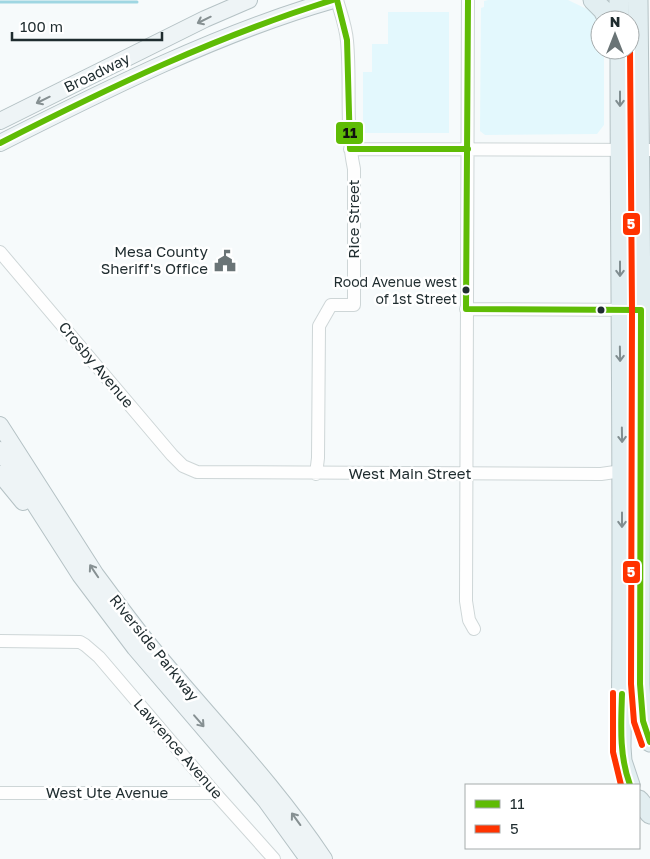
<svg xmlns="http://www.w3.org/2000/svg" width="650" height="859" viewBox="0 0 650 859" font-family="'Golos Text',sans-serif">
	<rect width="100%" height="100%" fill="#f6fafb"/>
	<path fill="#e3f8fd" d="M488,0H568L591,11L599,23L600,50H604V125L597,134L485,135L480,131L481,8L484,7V1Z
		M388,12H449V133H363V72H372V44H388Z"/>
	<g fill="none" stroke-linecap="round" stroke-linejoin="round">
		<path stroke="#9fd6e2" stroke-width="3" d="M0,2H137"/>
		<g stroke="#ced6d7" stroke-width="14">
			<path id="minor" d="M468,0L466,601L469,620L474,629
				M350,149L650,150
				M0,252L172,455L183,466L197,472L601,474L650,467
				M466,309L649,310
				M316,474L318,458L319,326L331,305H354V169C345,127 351,84 347,41C346,27 341,14 337,0
				M0,641L80,642L85,645L99,657L215,793L274,859
				M0,793H215"/>
		</g>
		<g stroke="#b5c2c5" stroke-width="18">
			<path id="major" d="M0,121L205,19L249,0
				M0,143C107,89 218,33 333,0
				M0,425L96,575C114,599 132,624 151,647C209,718 273,782 324,859
				M0,450L80,575L135,648L266,801L308,859
				M0,474L23,502"/>
		</g>
		<g stroke="#b5c2c5" stroke-width="21">
			<path id="highway" d="M593,0L603,10L608,20
				M619,0V20
				M638,0L641,310L640,684C641,703 641,724 650,742
				M620,50C620,282 624,515 621,747L622,761L630,785
				M639,800L650,814"/>
		</g>
		<use href="#minor" stroke="#fefefe" stroke-width="12"/>
		<use href="#major" stroke="#eef4f6" stroke-width="16"/>
		<use href="#highway" stroke="#e2eef1" stroke-width="19"/>
		<g stroke="#fff" stroke-width="10">
			<path id="bus-1" d="M337,0L347,40L350,149H468
				M468,0L466,309L641,310L640,684L643,721L650,742
				M0,143C108,88 217,36 333,0
				M622,694C621,725 619,755 630,785"/>
		</g>
		<g stroke="#fff" stroke-width="10">
			<path id="bus-2" d="M630,50L632,310L631,684L634,722L642,745
				M613,693V752L621,785"/>
		</g>
		<use href="#bus-1" stroke="#5fbc05" stroke-width="6"/>
		<use href="#bus-2" stroke="#f30" stroke-width="6"/>
	</g>
	<defs><path id="oneway-shaft" d="M-6 0H5M1.5-3L5.5 0L1.5 3" fill="none" stroke-width="1.6" stroke-linecap="round" stroke-linejoin="round" transform="scale(1.25)"/></defs>
	<g stroke="#869092">
		<use href="#oneway-shaft" transform="translate(204 20) rotate(154)"/>
		<use href="#oneway-shaft" transform="translate(43 100) rotate(154)"/>
		<use href="#oneway-shaft" transform="translate(94 571) rotate(-124)"/>
		<use href="#oneway-shaft" transform="translate(199 721) rotate(49)"/>
		<use href="#oneway-shaft" transform="translate(296 819) rotate(-126)"/>
	</g>
	<g stroke="#808d90">
		<use href="#oneway-shaft" transform="translate(620 99) rotate(90)"/>
		<use href="#oneway-shaft" transform="translate(620 269) rotate(90)"/>
		<use href="#oneway-shaft" transform="translate(620 354) rotate(89)"/>
		<use href="#oneway-shaft" transform="translate(622 435) rotate(89)"/>
		<use href="#oneway-shaft" transform="translate(622 520) rotate(90)"/>
	</g>
	<defs>
		<g id="civic-bare" transform="scale(1.725)"><path d="M-.6-6.5H3V-4.5H.6V-3L4-1V1h2V6H-6V1h2V-1L-.6-3ZM-1.2 2.5V6h2.4V2.5Z" fill="#6a7476" stroke="#fff" stroke-width="2.5" paint-order="stroke"/></g>
	</defs>
	<g fill-rule="evenodd">
		<use href="#civic-bare" x="225" y="261"/>
	</g>
	<g fill="#1f2c2f" stroke="#fff" stroke-width="2">
		<circle cx="466" cy="290" r="4.5"/>
		<circle cx="601" cy="310" r="4.5"/>
	</g>
	<g text-anchor="middle" stroke-width="5" stroke-linejoin="round" paint-order="stroke">
		<g font-size="14" fill="#1f2c2f" stroke="#fff" text-anchor="end">
			<text x="457" y="287">Rood Avenue west<tspan x="457" dy="17">of 1st Street</tspan></text>
		</g>
		<g font-size="15" fill="#1f2c2f" stroke="#fff">
			<text transform="translate(97 73) rotate(-26)" y="5">Broadway</text>
			<text transform="translate(354 219) rotate(-90)" y="5">Rice Street</text>
			<text transform="translate(96 365) rotate(50)" y="5">Crosby Avenue</text>
			<text x="410" y="479">West Main Street</text>
			<text transform="translate(154 648) rotate(51)" y="5">Riverside Parkway</text>
			<text transform="translate(178 749) rotate(49)" y="5">Lawrence Avenue</text>
			<text x="107" y="798">West Ute Avenue</text>
		</g>
		<g font-size="15" fill="#1f2c2f" stroke="#fff" text-anchor="end">
			<text x="208" y="257">Mesa County<tspan x="208" dy="17">Sheriff's Office</tspan></text>
		</g>
	</g>
	<g stroke="#fff" stroke-width="2">
		<rect x="335" y="121" width="29" height="24" rx="5" fill="#5fbc05"/>
		<rect x="622" y="212" width="19" height="24" rx="5" fill="#f30"/>
		<rect x="622" y="560" width="19" height="24" rx="5" fill="#f30"/>
	</g>
	<g font-size="14" text-anchor="middle" font-weight="bold" fill="#fff">
		<text x="631" y="229">5</text>
		<text x="631" y="577">5</text>
	</g>
	<g font-size="14" text-anchor="middle" font-weight="bold" fill="#111">
		<text x="350" y="138">11</text>
	</g>
	<rect x="465" y="784" width="175" height="65" fill="#ffffff" stroke="#a5abac"/>
	<rect x="475" y="800" width="25" height="8" fill="#5fbc05" stroke="#a5abac"/>
	<text x="510" y="809" font-size="15" fill="#1f2c2f">11</text>
	<rect x="475" y="825" width="25" height="8" fill="#ff3300" stroke="#a5abac"/>
	<text x="510" y="834" font-size="15" fill="#1f2c2f">5</text>
	<g transform="translate(615 35)"><circle r="24" fill="#ffffff" stroke="#a5abac"/>
	<path d="M0-4L9 19L0 12L-9 19Z" fill="#6a7476"/>
	<text y="-8" font-size="14" font-weight="bold" text-anchor="middle" fill="#1f2c2f">N</text>
	</g>
	<path d="M12 32v8h150v-8" fill="none" stroke="#1f2c2f" stroke-width="2.5"/>
	<text x="20" y="32" font-size="15" fill="#1f2c2f" stroke="#ffffff" stroke-width="4" paint-order="stroke">100 m</text>
</svg>
